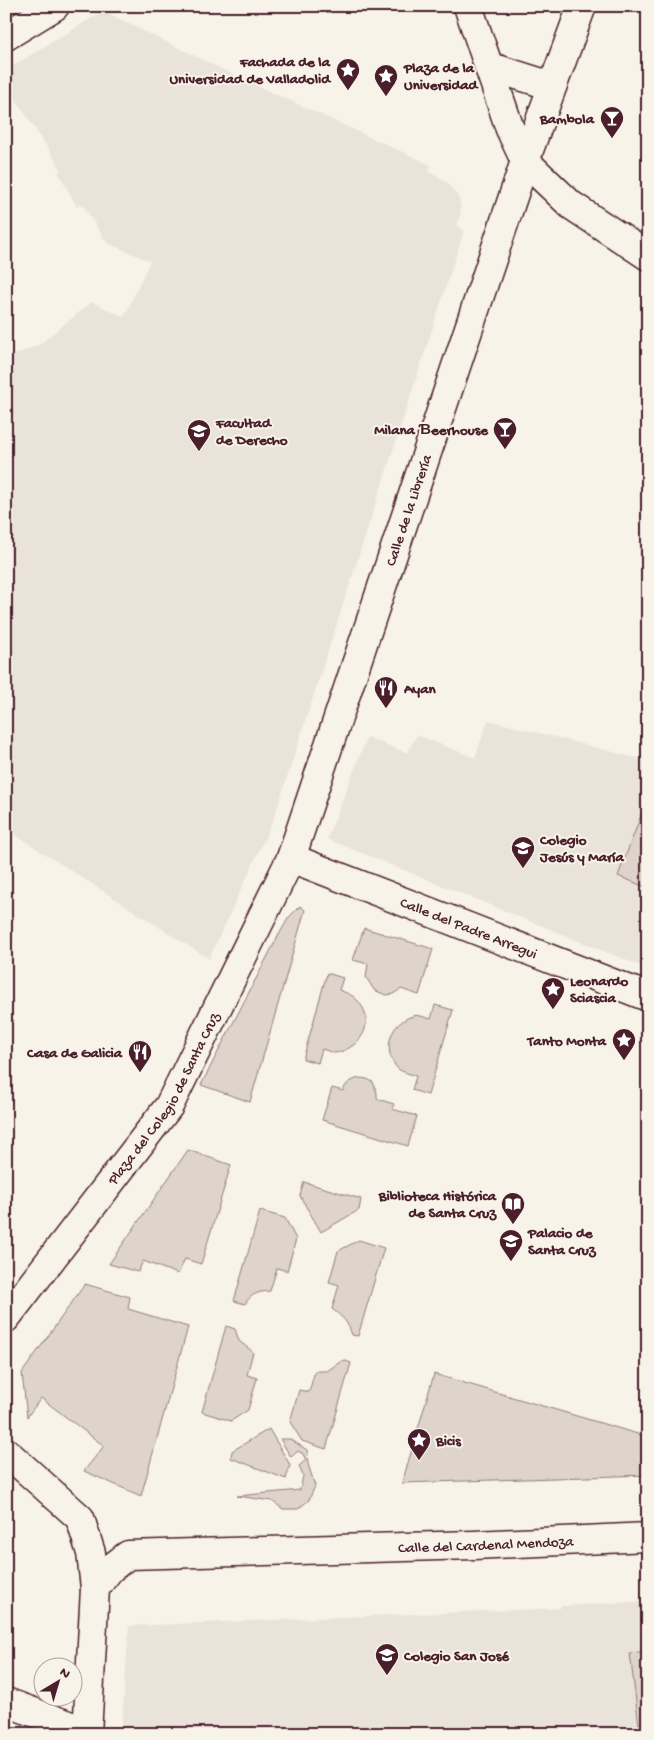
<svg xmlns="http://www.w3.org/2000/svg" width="654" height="1740" viewBox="0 0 654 1740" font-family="'Gochi Hand',sans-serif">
	<rect width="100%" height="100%" fill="#f7f3e8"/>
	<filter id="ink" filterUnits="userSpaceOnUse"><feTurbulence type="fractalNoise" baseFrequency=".02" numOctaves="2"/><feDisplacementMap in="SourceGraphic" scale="10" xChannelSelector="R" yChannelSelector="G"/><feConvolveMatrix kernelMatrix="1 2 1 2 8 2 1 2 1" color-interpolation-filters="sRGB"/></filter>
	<g filter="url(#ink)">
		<path fill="#eae3da" d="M103,11L236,76L431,165L429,172L447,182L459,198L461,212L457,225L464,231L274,818L209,959L6,829V359L40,344L92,302L124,317L150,261L107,243L82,204L77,207L58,172L61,170L55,159L6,85V70Z
			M488,720L648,761V969L327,839L367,737L407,753L417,735L475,758Z
			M648,1601V1734H121L129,1626L560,1608L561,1606Z"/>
		<path fill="#ded4cc" stroke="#947a7c" d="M648,797V888L618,876Z
			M300,906L305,910L250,1102L201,1085L276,940L289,917Z
			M364,928L433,949L419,995L401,989L393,994L386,995L374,990L366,977L368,964L353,960Z
			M327,973L343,978L339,990C344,992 350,994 354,997C371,1011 370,1034 352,1046C346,1050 340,1053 334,1053C330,1052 326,1050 322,1049L318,1063L303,1059Z
			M435,1005L453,1010L428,1095L412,1090L416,1076C411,1074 402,1072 398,1069C381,1051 390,1022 413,1016C418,1014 426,1018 431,1019Z
			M359,1078L367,1079L373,1082L377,1093V1099L394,1104L392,1109L417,1116L408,1146L322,1120L332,1088L343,1091C346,1083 350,1081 359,1078Z
			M188,1150L231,1165L201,1264L185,1259L178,1274L143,1261L138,1272L109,1264Z
			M304,1182L361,1199L359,1210L321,1232L300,1196Z
			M260,1211L285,1218L296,1239L287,1271L277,1268L270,1291C258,1292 252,1293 245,1304L234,1301Z
			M359,1240L384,1248L358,1336L352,1335C348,1322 343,1317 332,1309L339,1285L329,1282L338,1251Z
			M85,1284L130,1297L128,1309L188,1327L141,1496L84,1471L104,1446L41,1398L27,1417L22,1373Z
			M226,1326L235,1329L239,1341L253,1352L247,1375L257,1378L248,1410L231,1421L202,1412Z
			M343,1360L351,1363L326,1449L302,1441L290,1422L299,1390L309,1392L315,1371H327Z
			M434,1374L648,1437V1475L402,1483Z
			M269,1429L290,1465L286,1479L231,1458L232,1451Z
			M280,1439H290L307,1450L308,1464L315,1486L309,1500L298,1509H283L272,1501L237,1496L300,1490L303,1476L299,1466L306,1460L303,1454L298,1451L291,1457Z
			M648,1651V1734H640L630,1653Z"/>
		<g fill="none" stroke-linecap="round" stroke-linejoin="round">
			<g stroke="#4a1f2b" stroke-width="31">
				<g id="minor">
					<path d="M468,6L510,129L525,161L571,205L648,256"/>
					<path d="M6,36L55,6"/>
					<path d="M488,66L552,86"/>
					<path id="s1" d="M291,858L648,997"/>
					<path id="s2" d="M6,1318L169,1106L291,858L525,161L582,6"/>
					<path d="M6,1452L80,1518L91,1553L95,1588L87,1734"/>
					<path id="s3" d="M95,1588L110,1569L128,1555L474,1545L648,1537"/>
					<path d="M6,1702L87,1732"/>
				</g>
			</g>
			<use href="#minor" stroke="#f7f3e8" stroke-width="28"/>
		</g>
	</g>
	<defs>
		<g id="sight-pin" transform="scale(1.25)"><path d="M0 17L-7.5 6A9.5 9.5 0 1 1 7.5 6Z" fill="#4a1f2b" stroke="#f7f3e8"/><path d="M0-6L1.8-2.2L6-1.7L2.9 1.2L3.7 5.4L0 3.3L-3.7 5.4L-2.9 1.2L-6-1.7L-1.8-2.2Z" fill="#fff"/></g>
		<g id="bar-pin" transform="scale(1.25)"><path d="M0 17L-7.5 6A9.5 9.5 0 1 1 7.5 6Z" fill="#4a1f2b" stroke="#f7f3e8"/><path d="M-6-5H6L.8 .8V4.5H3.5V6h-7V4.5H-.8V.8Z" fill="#fff"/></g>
		<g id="university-pin" transform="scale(1.25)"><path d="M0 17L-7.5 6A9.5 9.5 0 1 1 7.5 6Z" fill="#4a1f2b" stroke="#f7f3e8"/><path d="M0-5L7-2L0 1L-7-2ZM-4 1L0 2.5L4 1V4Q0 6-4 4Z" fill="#fff"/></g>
		<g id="restaurant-pin" transform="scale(1.25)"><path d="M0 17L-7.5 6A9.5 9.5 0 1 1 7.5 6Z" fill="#4a1f2b" stroke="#f7f3e8"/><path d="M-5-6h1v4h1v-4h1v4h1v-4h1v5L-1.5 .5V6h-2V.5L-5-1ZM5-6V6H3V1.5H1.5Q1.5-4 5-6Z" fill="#fff"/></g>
		<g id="school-pin" transform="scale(1.25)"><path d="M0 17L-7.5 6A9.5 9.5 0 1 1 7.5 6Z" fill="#4a1f2b" stroke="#f7f3e8"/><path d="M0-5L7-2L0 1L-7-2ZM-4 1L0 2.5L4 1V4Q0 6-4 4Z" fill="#fff"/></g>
		<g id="library-pin" transform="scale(1.25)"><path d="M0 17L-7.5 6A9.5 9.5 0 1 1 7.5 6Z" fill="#4a1f2b" stroke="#f7f3e8"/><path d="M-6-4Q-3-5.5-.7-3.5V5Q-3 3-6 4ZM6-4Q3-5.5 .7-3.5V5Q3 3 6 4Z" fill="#fff"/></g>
	</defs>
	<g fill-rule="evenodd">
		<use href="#sight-pin" x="348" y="70"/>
		<use href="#sight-pin" x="386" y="76"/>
		<use href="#bar-pin" x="612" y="118"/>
		<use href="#bar-pin" x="505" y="429"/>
		<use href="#university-pin" x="199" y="431"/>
		<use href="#restaurant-pin" x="386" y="688"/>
		<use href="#school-pin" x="523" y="848"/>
		<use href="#sight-pin" x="553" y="989"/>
		<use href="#sight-pin" x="624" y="1040"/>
		<use href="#restaurant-pin" x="140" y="1052"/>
		<use href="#library-pin" x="513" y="1204"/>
		<use href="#university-pin" x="511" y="1241"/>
		<use href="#sight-pin" x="419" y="1440"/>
		<use href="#school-pin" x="387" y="1655"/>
	</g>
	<g text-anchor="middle" stroke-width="4" stroke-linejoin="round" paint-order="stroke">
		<g font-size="15" font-weight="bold" fill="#4a1f2b" stroke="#f7f3e8" text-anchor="start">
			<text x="330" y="66" text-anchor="end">Fachada de la<tspan x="330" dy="17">Universidad de Valladolid</tspan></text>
			<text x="404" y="72">Plaza de la<tspan x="404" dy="17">Universidad</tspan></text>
			<text x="594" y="123" text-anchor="end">Bambola</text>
			<text x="216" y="427">Facultad<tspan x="216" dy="17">de Derecho</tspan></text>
			<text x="488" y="434" text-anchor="end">Milana Ɓeerhouse</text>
			<text x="404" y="693">Ayan</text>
			<text x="540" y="844">Colegio<tspan x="540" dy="17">Jesús y María</tspan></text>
			<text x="570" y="985">Leonardo<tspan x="570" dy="17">Sciascia</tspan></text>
			<text x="606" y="1045" text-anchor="end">Tanto Monta</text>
			<text x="122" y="1057" text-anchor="end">Casa de Galicia</text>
			<text x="496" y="1200" text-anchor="end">Biblioteca Histórica<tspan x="496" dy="17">de Santa Cruz</tspan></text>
			<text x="528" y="1237">Palacio de<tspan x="528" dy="17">Santa Cruz</tspan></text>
			<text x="436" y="1445">Bicis</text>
			<text x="404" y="1660">Colegio San José</text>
		</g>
		<g font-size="15" fill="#4a1f2b" stroke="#f7f3e8">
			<text dy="5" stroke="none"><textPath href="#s2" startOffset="911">Calle de la Librería</textPath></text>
			<text dy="5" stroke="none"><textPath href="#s1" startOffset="191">Calle del Padre Arregui</textPath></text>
			<text dy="5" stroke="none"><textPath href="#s2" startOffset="271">Plaza del Colegio de Santa Cruz</textPath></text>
			<text dy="5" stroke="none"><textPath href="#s3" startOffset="405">Calle del Cardenal Mendoza</textPath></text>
		</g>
	</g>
	<rect width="654" height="1740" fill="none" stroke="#f7f3e8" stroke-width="25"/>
	<rect x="12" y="12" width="629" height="1715" fill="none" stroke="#4a1f2b" stroke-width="2" filter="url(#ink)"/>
	<g transform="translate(58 1682) rotate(38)"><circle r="24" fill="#f7f3e8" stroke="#b29e9c"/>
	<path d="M0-4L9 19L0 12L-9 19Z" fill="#4a1f2b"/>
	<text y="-8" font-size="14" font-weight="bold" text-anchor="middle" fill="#4a1f2b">N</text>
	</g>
</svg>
